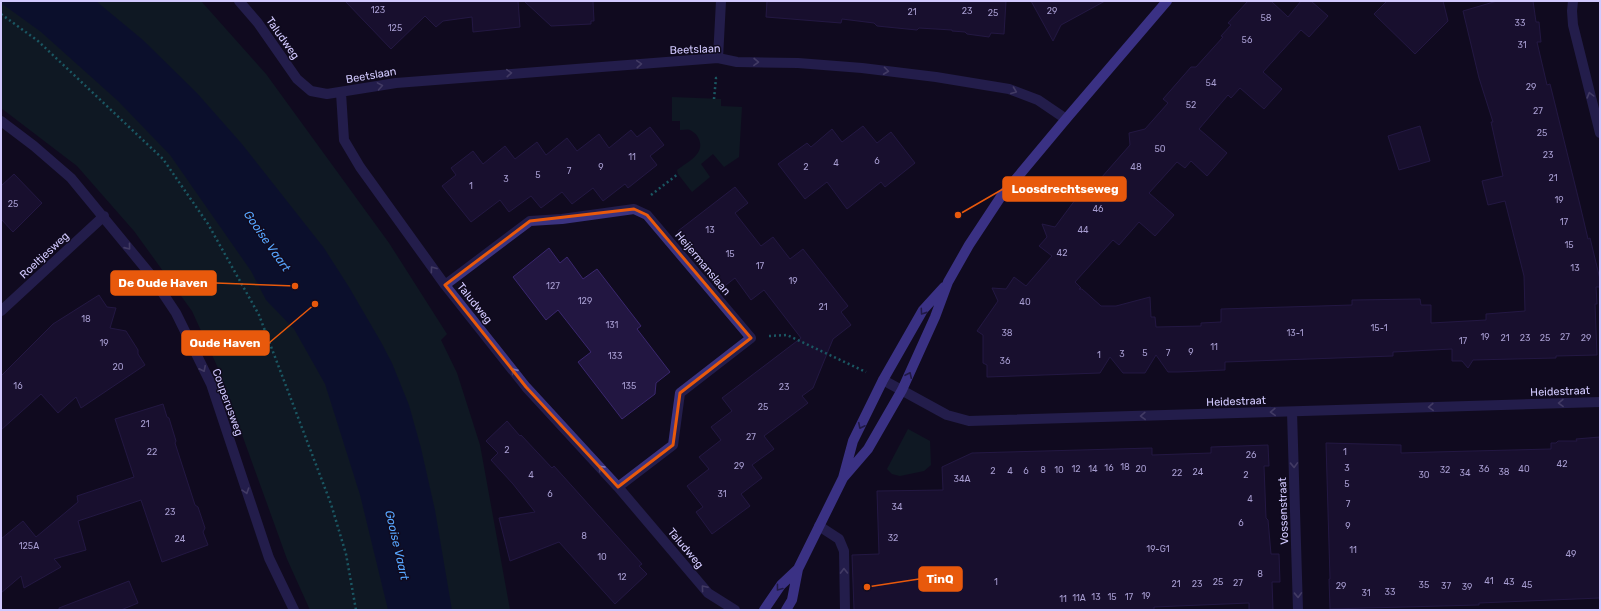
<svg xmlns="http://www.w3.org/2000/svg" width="1601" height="611" viewBox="0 0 1601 611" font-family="Rubik,sans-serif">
	<rect width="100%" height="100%" fill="#100b1f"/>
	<path fill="#0e2829" d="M1,1H201L266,74L389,243L447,334L441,340L457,373L480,445L510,610H310L287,559L218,368L192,311L134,231L77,166L1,108Z
		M672,97L721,99V106L742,107L739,157L724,167L713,154L701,164L710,177L692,192L678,174L677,170C683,165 692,161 697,154C704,146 699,134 690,130C687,129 683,130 680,130V121H672Z
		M908,429L930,441L931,465L924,471L900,476L892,474L887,469Z"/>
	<path fill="#06163c" d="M1,1H96L143,40L197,93L242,144L324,248L349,287L381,342L392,363L409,405L421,448L435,510L452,610H388L360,495L325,384L294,329L266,300L251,271L170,155L118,101L41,32L1,3Z"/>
	<path fill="#221641" stroke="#3a276e" d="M345,1H518L520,27L473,32L472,17L443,21L436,27L425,16L391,49Z
		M524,1H593L594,21H591V24L551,26Z
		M767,1H1006L1004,34L991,33L989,37L967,34L965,32L952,31V30L919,28L917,30L877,26L874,23L842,19L841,23L766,17Z
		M1031,1H1105L1061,25L1053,41Z
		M1248,1H1271L1288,17L1301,1H1311L1328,16L1309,37L1301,30L1263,72L1282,89L1264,109L1240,88L1231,98L1228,95L1199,129L1227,153L1207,176L1191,161L1185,168L1177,162L1149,193L1174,215L1155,236L1139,222L1119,245L1113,240L1075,282L1081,288L1079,289H1082L1101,306H1116L1150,297L1151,317H1155L1156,327L1201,326V323L1221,322V309L1352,305V300L1420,299L1421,305H1431V323L1486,320V314L1525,311L1524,276L1505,201L1488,205L1482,181L1503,176L1491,122H1493L1479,78L1463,11L1497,1H1533L1536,22H1539L1541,42H1537L1547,85L1550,84L1580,205L1588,239L1590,238L1600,279V287H1596L1597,304H1595L1597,355L1556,356V358L1473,360L1468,368L1462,361H1452V349L1393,352V356L1225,362V370L1178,372H1168L1156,355L1145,373H1123L1110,357L1100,373L987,377V365L983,363V335L977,331L998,301L992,288L1006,289L1014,277L1026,286L1052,256L1039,246L1047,237L1042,224L1055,227L1081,192L1086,193L1093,185L1094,186L1130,145L1129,133L1145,129L1168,103L1163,99L1191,67H1196L1223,37L1221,36L1231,25L1228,23Z
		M1387,1H1443L1448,21L1415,54L1374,14Z
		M863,126L877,143L891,132L915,163L885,187L881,182L847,209L827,182L805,199L778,164L807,143L811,147L832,129L842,142Z
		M1420,126L1430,161L1399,170L1388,136Z
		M650,127L664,145L650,156L657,165L628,188L625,184L603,201L593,188L572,204L562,192L541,208L531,196L509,212L500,200L471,222L442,186L456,175L451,168L473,151L483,164L505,146L515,159L537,142L546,155L567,138L577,151L599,134L609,148L631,130L637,137Z
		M14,174L42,203L13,232L1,219V186Z
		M735,187L748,203L735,213L761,246L773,237L790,259L803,249L848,306L841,312L851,325L833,339L813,388L802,396L808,403L764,436L774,449L752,465L762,478L741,494L750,506L712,534L696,512L703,507L687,486L709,469L699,457L721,440L711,427L732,411L722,398L801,338L764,290L751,300L735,278L722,288L678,231Z
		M549,248L560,263L567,257L583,279L597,269L641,326L637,329L670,372L656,383L655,394L622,419L578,362L591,352L558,310L546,320L513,277Z
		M99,295L107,307L116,308L110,328L126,331L138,350V354L145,365L81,408L76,397L58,413L41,394L1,430V376L53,324Z
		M163,404L167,417L169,418L176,441L175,443L195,505L198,507L205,528L203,532L208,545L162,562L141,500L78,521L86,550L54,559L61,567L24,588L21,576L1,593V539L23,521L36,537L78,502L77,496L134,477L115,419Z
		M507,421L520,436L521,435L552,468L554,466L642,564L639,566L647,574L615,604L559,542L510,561L499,518L535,512L513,484L491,460L498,453L486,441Z
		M1600,437V598L1479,603V605L1330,609L1329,579H1330L1326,443L1401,445V453L1434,452L1551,449V443H1556L1558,441H1577L1576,439Z
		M1268,445L1269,466H1264L1266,518L1268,520L1271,554H1279L1280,582H1272L1273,610H1249V603L1154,607V610H854L852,555L879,554L877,491L943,490L942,467L972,453L1152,448V455L1211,453V447Z
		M129,581L138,603L121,610H59V608Z"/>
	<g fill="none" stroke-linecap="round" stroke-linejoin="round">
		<path stroke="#27b4b5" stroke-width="2.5" stroke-dasharray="2 3" stroke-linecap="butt" d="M1,14L38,41L163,159L208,224L259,315L331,504L346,554L356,610
			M714,99L716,78H718
			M651,195L678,174
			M769,336L787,335L866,372"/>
		<path stroke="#3b3380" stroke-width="10" d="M819,526L839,539L844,551L845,610"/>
		<path stroke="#3b3380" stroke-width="10" d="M239,1L258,23L297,79L311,91L327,94L396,83L718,58L737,62L798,63L862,68L936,77L1009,89L1038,100L1066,119
			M1573,1L1572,11L1573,25L1600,133
			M718,58L721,1
			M341,93L344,140L360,167L445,285L526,387L618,487L708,593L735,610
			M1,121L34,146L71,178L150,274L176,313L211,384L269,558L294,610
			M445,285L530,221L562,219L634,209L647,215L751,338L680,393L673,445L618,487
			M1,311L104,216
			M883,380L947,415L969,421L1600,402
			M1292,412L1298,610"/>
		<path stroke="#6e60ff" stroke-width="10" d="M843,478L868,449L902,390L935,317L948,282L969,245L1000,198L1066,119L1167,1
			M764,610L781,585L798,569
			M786,610L792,600L798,569L843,478L853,441L883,380L923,310L944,287"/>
	</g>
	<defs><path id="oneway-chevron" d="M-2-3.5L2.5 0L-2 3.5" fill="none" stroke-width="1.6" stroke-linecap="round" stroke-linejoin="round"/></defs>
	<g stroke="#7f76b9">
		<use href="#oneway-chevron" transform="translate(756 62) rotate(1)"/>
		<use href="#oneway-chevron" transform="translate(639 64) rotate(-4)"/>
		<use href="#oneway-chevron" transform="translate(886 71) rotate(7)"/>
		<use href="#oneway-chevron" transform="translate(509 73) rotate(-4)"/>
		<use href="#oneway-chevron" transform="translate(380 86) rotate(-10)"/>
		<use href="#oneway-chevron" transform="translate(1014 91) rotate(21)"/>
		<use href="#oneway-chevron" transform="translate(1590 95) rotate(-105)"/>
		<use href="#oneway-chevron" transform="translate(128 247) rotate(51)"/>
		<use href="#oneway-chevron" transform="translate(433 269) rotate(-126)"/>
		<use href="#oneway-chevron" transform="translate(203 369) rotate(64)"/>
		<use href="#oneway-chevron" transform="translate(514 371) rotate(-129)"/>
		<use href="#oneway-chevron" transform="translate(1561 403) rotate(179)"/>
		<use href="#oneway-chevron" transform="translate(1431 407) rotate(178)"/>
		<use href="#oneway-chevron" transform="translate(1273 412) rotate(178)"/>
		<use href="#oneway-chevron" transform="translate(1143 416) rotate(178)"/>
		<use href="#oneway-chevron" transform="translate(1294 465) rotate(88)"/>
		<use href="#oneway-chevron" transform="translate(601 468) rotate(-133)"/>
		<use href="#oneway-chevron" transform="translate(246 491) rotate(72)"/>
		<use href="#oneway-chevron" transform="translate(844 571) rotate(-91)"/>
		<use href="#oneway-chevron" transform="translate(704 588) rotate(-130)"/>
		<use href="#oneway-chevron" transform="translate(1298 595) rotate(88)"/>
	</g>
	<g stroke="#362d79">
		<use href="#oneway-chevron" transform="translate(923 312) rotate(125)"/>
		<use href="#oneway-chevron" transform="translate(909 375) rotate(-65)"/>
		<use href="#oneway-chevron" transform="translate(861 426) rotate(116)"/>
		<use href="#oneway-chevron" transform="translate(779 588) rotate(128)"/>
	</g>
	<path d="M0 0H1601V611H0ZM634,209L647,215L751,338L680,393L673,445L618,487L526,387L445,285L530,221Z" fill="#100b1f" fill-opacity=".55" fill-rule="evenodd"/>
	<path fill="none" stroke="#e8590c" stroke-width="3" stroke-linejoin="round" d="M634,209L647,215L751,338L680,393L673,445L618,487L526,387L445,285L530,221Z"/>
	<g text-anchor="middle" stroke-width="3" stroke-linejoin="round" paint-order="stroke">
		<g font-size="9" fill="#a69cd0">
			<text x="378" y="13">123</text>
			<text x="967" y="14">23</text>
			<text x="1052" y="14">29</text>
			<text x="912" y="15">21</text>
			<text x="993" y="16">25</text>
			<text x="1266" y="21">58</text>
			<text x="1520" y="26">33</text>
			<text x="395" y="31">125</text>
			<text x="1247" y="43">56</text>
			<text x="1522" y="48">31</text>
			<text x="1211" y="86">54</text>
			<text x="1531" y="90">29</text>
			<text x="1191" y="108">52</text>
			<text x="1538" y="114">27</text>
			<text x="1542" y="136">25</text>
			<text x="1160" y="152">50</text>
			<text x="1548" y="158">23</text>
			<text x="632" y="160">11</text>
			<text x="877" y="164">6</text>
			<text x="836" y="166">4</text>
			<text x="601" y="170">9</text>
			<text x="806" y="170">2</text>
			<text x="1136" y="170">48</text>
			<text x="569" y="174">7</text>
			<text x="538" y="178">5</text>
			<text x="1553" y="181">21</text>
			<text x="506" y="182">3</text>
			<text x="471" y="189">1</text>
			<text x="1559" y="203">19</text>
			<text x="13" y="207">25</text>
			<text x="1098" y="212">46</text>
			<text x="1564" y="225">17</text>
			<text x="710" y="233">13</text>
			<text x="1083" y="233">44</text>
			<text x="1569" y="248">15</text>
			<text x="1062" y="256">42</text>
			<text x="730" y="257">15</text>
			<text x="760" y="269">17</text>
			<text x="1575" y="271">13</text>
			<text x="793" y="284">19</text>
			<text x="553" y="289">127</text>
			<text x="585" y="304">129</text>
			<text x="1025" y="305">40</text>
			<text x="823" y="310">21</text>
			<text x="86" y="322">18</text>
			<text x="612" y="328">131</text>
			<text x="1379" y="331">15-1</text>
			<text x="1007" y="336">38</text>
			<text x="1295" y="336">13-1</text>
			<text x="1485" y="340">19</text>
			<text x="1565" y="340">27</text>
			<text x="1505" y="341">21</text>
			<text x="1525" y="341">23</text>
			<text x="1545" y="341">25</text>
			<text x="1586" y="341">29</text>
			<text x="1463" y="344">17</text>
			<text x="104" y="346">19</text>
			<text x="1214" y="350">11</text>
			<text x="1191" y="355">9</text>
			<text x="1145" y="356">5</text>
			<text x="1168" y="356">7</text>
			<text x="1122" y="357">3</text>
			<text x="1099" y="358">1</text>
			<text x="615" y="359">133</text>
			<text x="1005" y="364">36</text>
			<text x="118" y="370">20</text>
			<text x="18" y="389">16</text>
			<text x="629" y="389">135</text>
			<text x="784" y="390">23</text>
			<text x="763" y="410">25</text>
			<text x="145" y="427">21</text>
			<text x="751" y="440">27</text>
			<text x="507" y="453">2</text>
			<text x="152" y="455">22</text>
			<text x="1345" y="455">1</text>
			<text x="1251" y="458">26</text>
			<text x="1562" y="467">42</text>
			<text x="739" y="469">29</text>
			<text x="1125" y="470">18</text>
			<text x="1109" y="471">16</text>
			<text x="1347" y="471">3</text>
			<text x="1076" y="472">12</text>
			<text x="1093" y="472">14</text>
			<text x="1141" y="472">20</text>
			<text x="1484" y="472">36</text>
			<text x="1524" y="472">40</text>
			<text x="1043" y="473">8</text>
			<text x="1059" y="473">10</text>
			<text x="1445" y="473">32</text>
			<text x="993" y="474">2</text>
			<text x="1010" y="474">4</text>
			<text x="1026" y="474">6</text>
			<text x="1198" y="475">24</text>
			<text x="1504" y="475">38</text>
			<text x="1177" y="476">22</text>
			<text x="1465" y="476">34</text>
			<text x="531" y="478">4</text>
			<text x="1246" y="478">2</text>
			<text x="1424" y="478">30</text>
			<text x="962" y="482">34A</text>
			<text x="1347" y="487">5</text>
			<text x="550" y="497">6</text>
			<text x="722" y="497">31</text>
			<text x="1250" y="502">4</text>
			<text x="1348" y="507">7</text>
			<text x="897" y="510">34</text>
			<text x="170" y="515">23</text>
			<text x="1241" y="526">6</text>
			<text x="1348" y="529">9</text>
			<text x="584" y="539">8</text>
			<text x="893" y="541">32</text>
			<text x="180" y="542">24</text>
			<text x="29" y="549">125A</text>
			<text x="1158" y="552">19-G1</text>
			<text x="1353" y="553">11</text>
			<text x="1571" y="557">49</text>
			<text x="602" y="560">10</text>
			<text x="1260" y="577">8</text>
			<text x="622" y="580">12</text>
			<text x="1489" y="584">41</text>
			<text x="996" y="585">1</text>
			<text x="1218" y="585">25</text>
			<text x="1509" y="585">43</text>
			<text x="1238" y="586">27</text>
			<text x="1176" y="587">21</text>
			<text x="1197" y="587">23</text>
			<text x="1424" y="588">35</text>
			<text x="1527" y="588">45</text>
			<text x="1341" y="589">29</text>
			<text x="1446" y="589">37</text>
			<text x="1467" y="590">39</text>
			<text x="1390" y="595">33</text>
			<text x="1366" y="596">31</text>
			<text x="1146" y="599">19</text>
			<text x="1096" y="600">13</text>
			<text x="1112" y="600">15</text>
			<text x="1129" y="600">17</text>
			<text x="1079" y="601">11A</text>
			<text x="1063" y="602">11</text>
		</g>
		<g font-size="11" fill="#d2c9ff" stroke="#100b1f">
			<text transform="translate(283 38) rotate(55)" y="4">Taludweg</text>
			<text transform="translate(695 49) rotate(-2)" y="4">Beetslaan</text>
			<text transform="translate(371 75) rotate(-10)" y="4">Beetslaan</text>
			<text transform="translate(44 255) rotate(-43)" y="4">Roeltjesweg</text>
			<text transform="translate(703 263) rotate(50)" y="4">Heijermanslaan</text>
			<text transform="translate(475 303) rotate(51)" y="4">Taludweg</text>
			<text transform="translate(1560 391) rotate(-2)" y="4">Heidestraat</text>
			<text transform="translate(1236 401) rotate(-2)" y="4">Heidestraat</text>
			<text transform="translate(228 402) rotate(70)" y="4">Couperusweg</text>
			<text transform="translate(1283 511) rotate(-92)" y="4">Vossenstraat</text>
			<text transform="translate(686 548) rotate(50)" y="4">Taludweg</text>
		</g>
		<g font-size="12" font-style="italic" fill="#57a6ff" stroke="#100b1f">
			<text transform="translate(267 241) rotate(55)" y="4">Gooise Vaart</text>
			<text transform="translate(397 545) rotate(77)" y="4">Gooise Vaart</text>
		</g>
	</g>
	<path fill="none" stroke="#e8590c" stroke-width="1.5" d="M958 215L1003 189M295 286L216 283M315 304L269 343M867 587L919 579"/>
	<g fill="#e8590c" stroke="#100b1f" stroke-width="1.5">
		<circle cx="958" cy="215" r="4"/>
		<circle cx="295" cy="286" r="4"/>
		<circle cx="315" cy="304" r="4"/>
		<circle cx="867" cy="587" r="4"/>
	</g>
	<g fill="#e8590c" stroke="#e8590c" stroke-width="1.5">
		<rect x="1003" y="177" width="123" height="24" rx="4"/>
		<rect x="111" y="271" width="105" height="24" rx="4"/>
		<rect x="182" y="331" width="87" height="24" rx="4"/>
		<rect x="919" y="567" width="43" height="24" rx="4"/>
	</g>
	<g font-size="12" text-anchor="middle" font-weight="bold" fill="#fff">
		<text x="1065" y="193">Loosdrechtseweg</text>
		<text x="163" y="287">De Oude Haven</text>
		<text x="225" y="347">Oude Haven</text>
		<text x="940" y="583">TinQ</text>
	</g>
	<rect width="1601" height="611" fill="none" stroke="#d2c9ff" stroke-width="4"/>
</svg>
